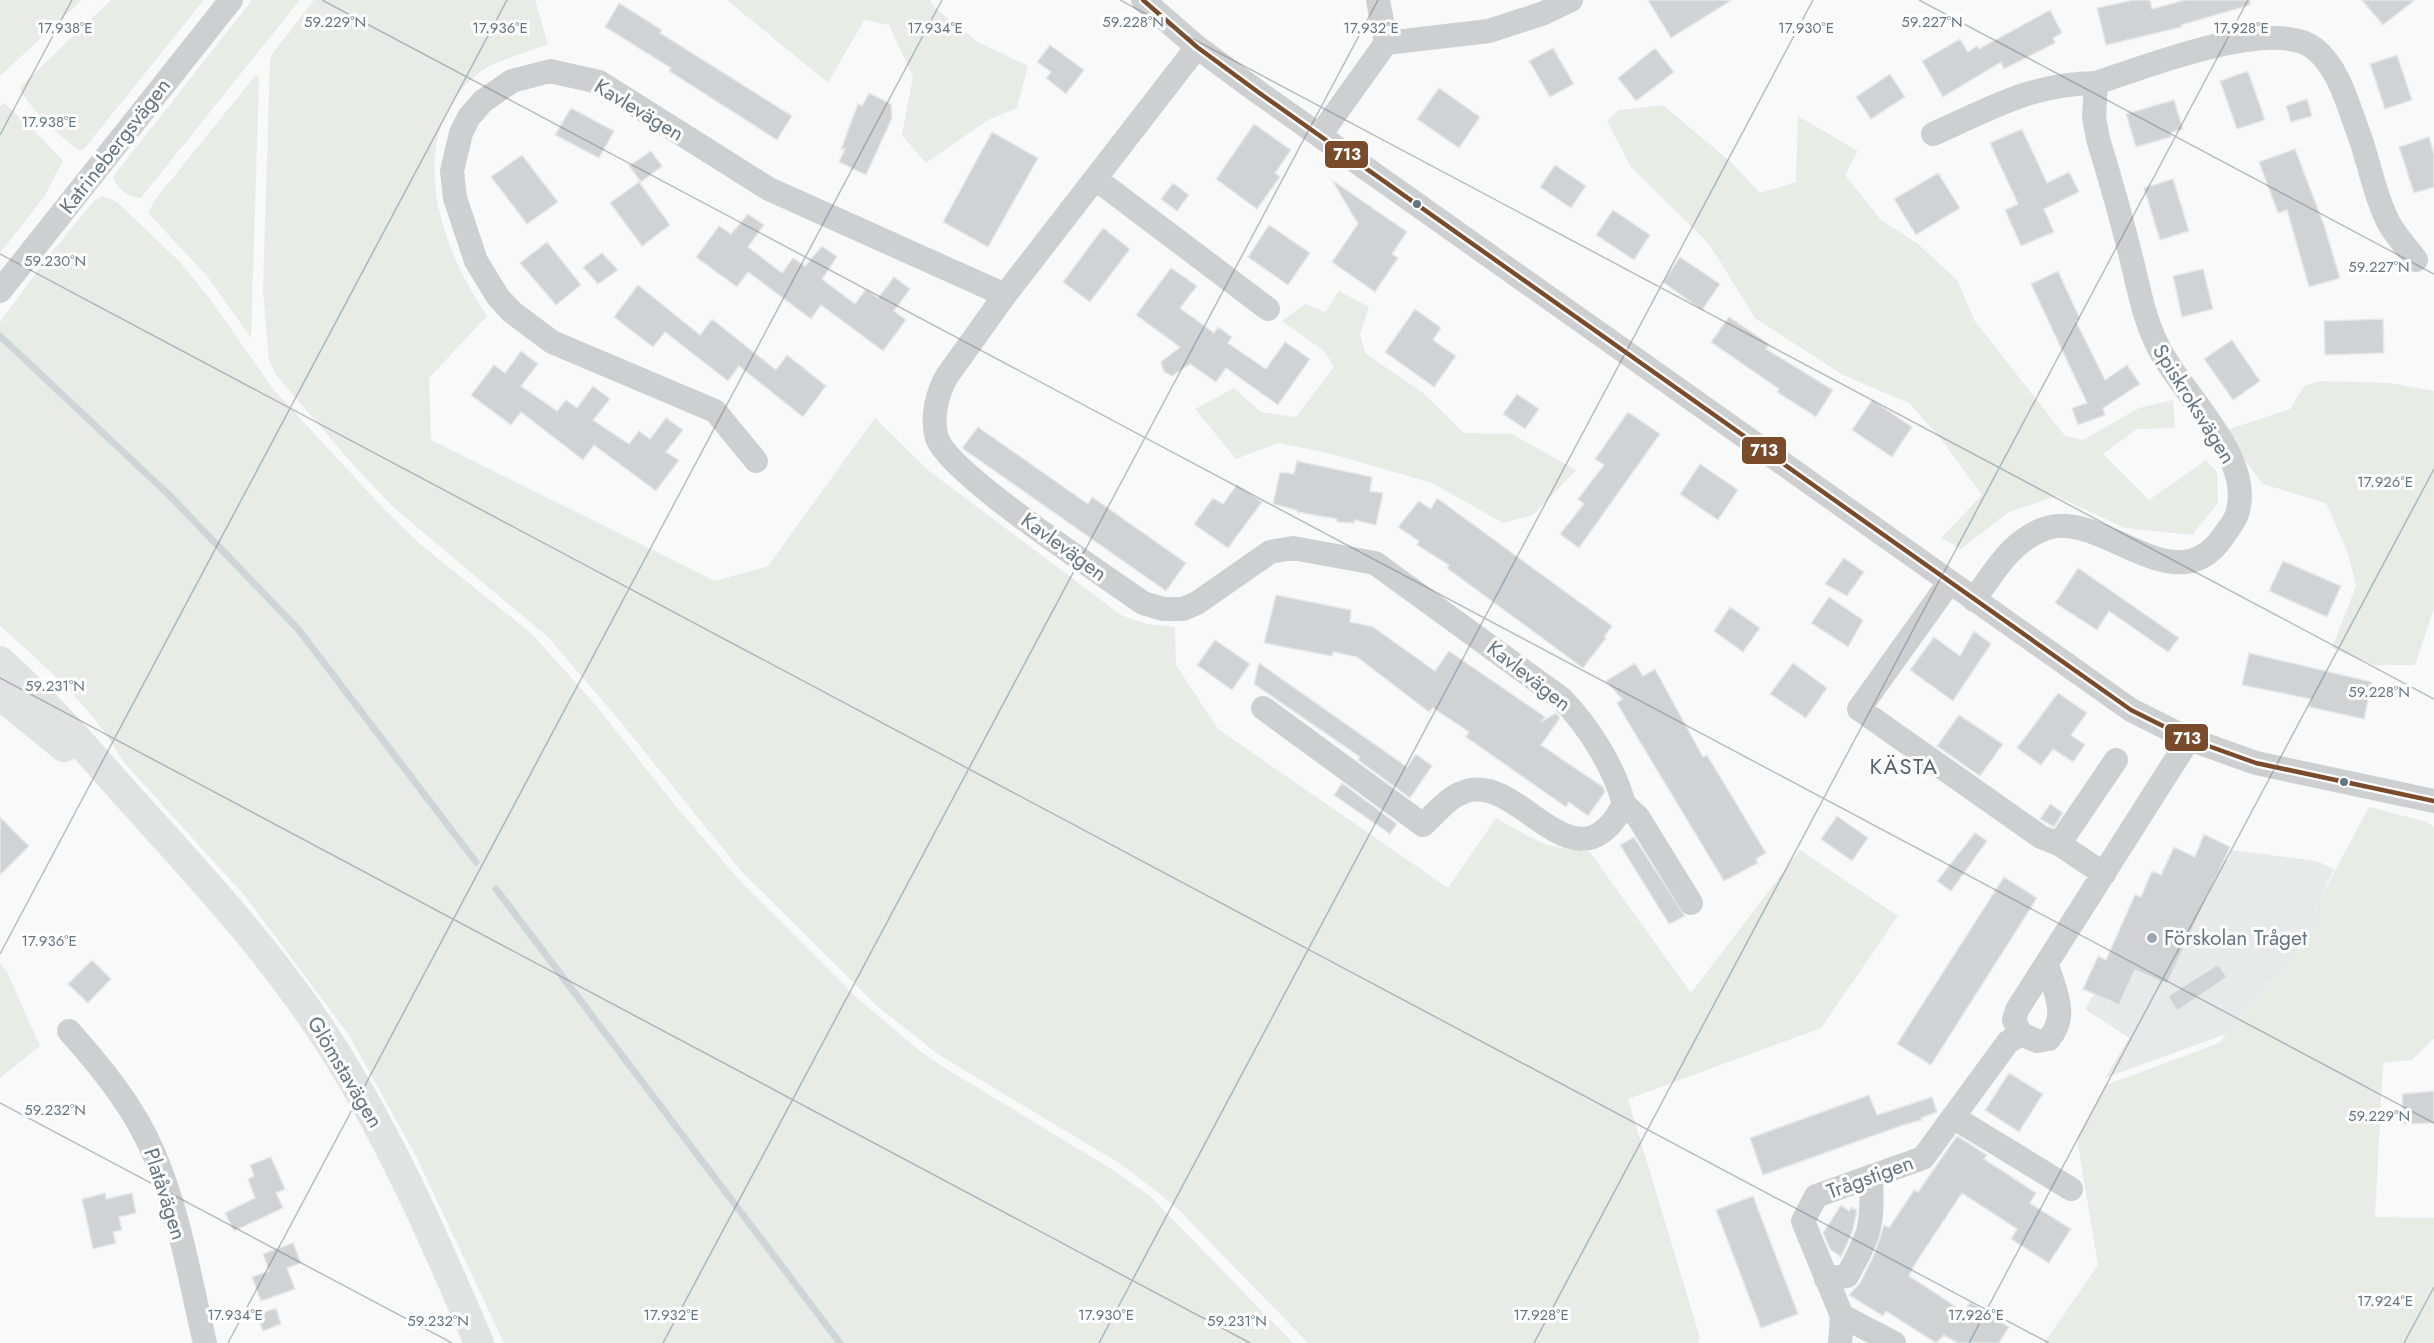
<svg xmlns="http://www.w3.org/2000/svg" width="2434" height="1343" viewBox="0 0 2434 1343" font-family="Jost,sans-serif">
	<rect width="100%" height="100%" fill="#f9f9f9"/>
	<path fill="#e8e9e9" d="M2232,850L2317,861L2334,869L2315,908V929L2226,1034L2105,1078L2129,1038L2085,1009L2094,994L2119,1005L2135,970L2167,984L2196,921L2166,907L2175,887L2206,900L2223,860L2228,861Z"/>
	<path fill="#e8ebe6" d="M0,0H82L0,76Z
		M111,0H204L84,149L80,151C65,141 23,103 20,87Z
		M252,0H300L152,184L141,198C130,199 117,188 113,178L116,173Z
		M314,0H535L548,44C531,51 493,62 480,72C400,135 440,247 487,316L429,378L431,440L715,581L768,566L875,418L928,470L1121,615L1146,624L1175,627L1176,665L1218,729L1448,888L1496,818C1531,838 1547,850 1589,851L1691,993L1800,850L1898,916L1821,1028L1628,1099L1700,1338L1698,1343H1308L1178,1209L1151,1187L1119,1163L939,1055L876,1005L742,872L619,720L548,637L393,507L348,459L276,375L269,360L263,289L270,61L272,54Z
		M727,0H930L934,7L978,42L1028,66L1017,108L988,120L926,163L902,135L913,77L889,25L864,20L828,83Z
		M255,76H258L259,79L251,338L207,276L148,213L154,201Z
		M4,103L36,132L63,161L44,197L0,253V106Z
		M1663,105L1732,163L1760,193L1796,182L1798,116L1858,151L1845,175L1881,220L1918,244L1957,280L1975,321L2065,436L2083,440L2139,408L2173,400L2175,428L2137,429L2103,454L2149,500L2206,460L2217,472L2218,503L2192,535L2125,528L2056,496L2009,512L1961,549L1941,538L1982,495L1940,438L1909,403L1843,375L1755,318L1709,244L1631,167L1607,121L1619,110Z
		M102,196L117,202L180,262L210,299L274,390L384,509L420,544L531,633L593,702L675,805L741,882L857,998L920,1051L948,1070L1110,1168L1150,1196L1293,1343H504L417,1158L349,1035L245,896L122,760C93,707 45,666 0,626V322L47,258L95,200Z
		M1339,291L1369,307L1360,334L1365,353L1423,393L1464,433L1512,434L1576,470L1533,515L1503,523L1432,483L1332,454L1278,443L1236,459L1195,409L1234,388L1261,412L1296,417L1334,367L1323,350L1282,321L1305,304L1325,312Z
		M2320,381L2389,383L2434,391V608L2415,665H2374L2332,648L2356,586L2348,553L2326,503L2263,484L2223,431L2290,409L2304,386Z
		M2369,807L2427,822L2434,827V1038L2412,1060L2383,1063L2375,1217L2434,1218V1343H2044L2098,1265L2077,1139L2106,1085L2219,1043L2315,929V908Z
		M0,963L7,972L40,1046L0,1078Z"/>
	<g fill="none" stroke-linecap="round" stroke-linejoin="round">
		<path stroke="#ced6d9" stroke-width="7" d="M0,336L169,495L298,629L476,862
			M496,889L840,1343"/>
	</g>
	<path fill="#d0d2d3" stroke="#e8e8e8" stroke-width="1.5" d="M1648,0H1732L1671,38Z
		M2133,0H2150L2152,9L2185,0H2250V5L2181,25L2182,27L2106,45L2097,8Z
		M2362,0H2415L2383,25Z
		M619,3L662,30L660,33L792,116L777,140L669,71L671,68L605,27Z
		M2050,10L2062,33L2053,38L2055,43L2004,69L2001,62L1943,97L1922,61L1960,39L1968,52L1977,46L1979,49Z
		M1050,45L1084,70L1066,94L1046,78L1051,72L1037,62Z
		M1553,48L1574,84L1550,97L1529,61Z
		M1655,48L1674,72L1636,101L1618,78Z
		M2397,55L2412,100L2385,109L2370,64Z
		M2248,71L2265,120L2237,129L2220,81Z
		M1890,74L1905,97L1871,119L1856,97Z
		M1439,88L1480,117L1459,148L1417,119Z
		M869,93L891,104L892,118L866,175L839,162L845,149H841L858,104L862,106Z
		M2307,99L2312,116L2291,122L2286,106Z
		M2174,100L2183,129L2170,133L2171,137L2136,147L2126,114Z
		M571,108L614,131L599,158L555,135Z
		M1254,124L1291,150L1275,173L1280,177L1257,209L1216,179Z
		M2022,129L2047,183L2069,172L2079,192L2044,209L2054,232L2021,246L2005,210L2018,204L1990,143Z
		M992,132L1038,158L988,247L943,222Z
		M2429,137L2434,154V187L2414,193L2399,147Z
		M2295,149L2324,225L2340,278L2309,287L2287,210L2278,213L2259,162Z
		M651,151L662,166L641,182L629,166Z
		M522,155L558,202L527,224L491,177Z
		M1555,165L1586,186L1571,208L1540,187Z
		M1938,173L1960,208L1916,235L1894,199Z
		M2173,179L2189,231L2160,240L2144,188Z
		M1332,180L1407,232L1392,254L1398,258L1375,292L1332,262L1358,224Z
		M639,182L670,225L642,246L610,203Z
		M1173,183L1189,195L1177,211L1161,199Z
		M1613,210L1650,235L1634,260L1596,235Z
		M748,214L764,225L748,247L782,273L793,258L805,266L822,246L837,257L822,279L855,304L866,289L878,298L894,277L910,289L894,311L906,320L883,351L821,305L811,319L748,272L737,287L696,257L719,226L731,234Z
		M1269,225L1310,253L1288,285L1248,257Z
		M1103,228L1130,249L1090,302L1063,282Z
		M547,242L581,285L556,305L520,263Z
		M602,253L618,270L598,284L583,267Z
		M1680,257L1720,284L1702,310L1663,282Z
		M1171,268L1197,286L1180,308L1214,333L1218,327L1232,337L1228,343L1266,369L1285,342L1310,359L1278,405L1226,368L1216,382L1190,364L1172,376L1164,372L1161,362L1180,347L1136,315Z
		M2203,269L2213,309L2182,317L2173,276Z
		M2058,271L2080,319L2076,321L2105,380L2127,365L2140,384L2103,408L2105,415L2078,425L2072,408L2087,403L2031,284Z
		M638,285L700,335L712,319L776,370L787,355L826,386L803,417L739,366L728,381L665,332L653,347L614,317Z
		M1415,309L1441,328L1433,340L1456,356L1434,387L1385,352Z
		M1729,317L1769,344L1766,349L1833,390L1816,417L1777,392L1779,389L1711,342Z
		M2383,319L2384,353L2325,355L2324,321Z
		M2232,340L2260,381L2233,400L2204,359Z
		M521,351L538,364L521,386L557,411L566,400L577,408L593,386L610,399L593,420L629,444L639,431L650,439L666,418L683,430L666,452L679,460L656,491L594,445L583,460L521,412L511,425L471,395L494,365L505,373Z
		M1517,394L1539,409L1525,429L1503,414Z
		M1872,400L1912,427L1892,457L1852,430Z
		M1628,412L1660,434L1579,548L1560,534L1584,504L1578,499L1604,465L1595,459Z
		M978,427L1088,504L1092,497L1186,563L1166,591L962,448Z
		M1297,461L1372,477L1370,491L1383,493L1376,525L1355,520L1354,523L1337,522V519L1297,512V510L1273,504L1280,472L1294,474Z
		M1700,464L1738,490L1718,520L1680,494Z
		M1237,485L1262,502L1228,548L1194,524L1213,498L1223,504Z
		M1437,498L1612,626L1604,637L1606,638L1583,668L1447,568L1449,565L1417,545L1419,541L1398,527L1419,501L1431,509Z
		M1844,558L1864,572L1847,596L1825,584Z
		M2283,561L2341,586L2327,617L2269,591Z
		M2078,568L2179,638L2168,652L2109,611L2097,630L2055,603Z
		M1276,595L1351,610L1350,622L1373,627L1435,671L1449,651L1545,717L1541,722L1556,713L1560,718L1541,745L1603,787L1605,792L1588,816L1569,802L1566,807L1466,737L1469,732L1433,708L1429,712L1357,657L1333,652L1332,656L1264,643Z
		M1829,597L1863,620L1848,647L1811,623Z
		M1730,607L1760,628L1743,652L1714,631Z
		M1974,631L1991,644L1953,701L1910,670L1934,637L1960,656Z
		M1215,640L1250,664L1232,690L1197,665Z
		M2249,653L2372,682L2364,719L2309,707L2311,699L2242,685Z
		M1259,663L1407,767L1416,754L1432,766L1410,798L1358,760L1360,757L1254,684Z
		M1635,663L1643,676L1655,669L1703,757L1707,755L1766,853L1756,859L1758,863L1724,881L1628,722L1617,703L1622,699L1606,681Z
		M1793,663L1827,688L1806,718L1770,694Z
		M2058,693L2087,713L2071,735L2085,745L2073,762L2053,749L2041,765L2017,748Z
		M1959,715L2003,744L1980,776L1937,746Z
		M1342,783L1397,824L1390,834L1334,795Z
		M2050,804L2063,813L2054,827L2040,819Z
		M1837,816L1868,838L1852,861L1821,839Z
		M0,817L29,846L0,875Z
		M1975,833L1987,841L1951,891L1937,881Z
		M2204,834L2230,847L2167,984L2135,970L2119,1005L2083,989L2098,956L2106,960L2135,895L2141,897L2152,871L2161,875L2174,847L2195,857Z
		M1634,837L1685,916L1669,924L1620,845Z
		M2004,877L2037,898L1931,1065L1897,1044Z
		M92,960L111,979L88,1003L68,984Z
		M2218,964L2227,977L2177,1011L2168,996Z
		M2009,1073L2043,1094L2019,1132L1985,1110Z
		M2434,1091V1123L2404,1124L2402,1094Z
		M1869,1095L1877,1115L1932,1097L1937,1112L1921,1118L1922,1120L1903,1125L1763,1175L1750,1138Z
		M1957,1136L1987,1155L1984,1159L2036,1193L2030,1203L2071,1229L2049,1263L2011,1239L2017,1229L1962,1193L1915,1264L1909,1276L1964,1312L1970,1302L2009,1327L1999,1343H1957L1944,1335L1936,1343L1886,1311L1883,1316L1849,1295L1860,1283L1874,1255L1884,1225L1889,1228L1914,1190L1918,1192Z
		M271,1157L285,1189L276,1193L283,1208L234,1231L225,1213L255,1198L248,1179L254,1176L250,1165Z
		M105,1193L106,1199L132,1193L136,1213L119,1217L122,1230L113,1232L116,1243L93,1249L82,1199Z
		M1753,1196L1798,1314L1761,1328L1716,1210Z
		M1841,1205L1849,1211L1851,1207L1857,1210L1852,1233L1841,1257L1830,1249L1823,1233Z
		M293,1243L301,1263L287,1268L295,1289L261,1301L252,1277L269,1271L263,1254Z
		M276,1308L281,1324L263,1331L257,1315Z"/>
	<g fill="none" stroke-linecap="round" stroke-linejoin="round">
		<path stroke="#cecfd0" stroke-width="24" d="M1143,0L1197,47L1258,92L2131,710L2189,739L2256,763L2434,801
			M1378,0L1386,43
			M1197,47L1005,295L947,376C937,393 931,418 937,438C949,474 1104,575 1143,603L1163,609H1183L1197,603L1270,552L1293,548L1375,563L1562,699C1589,727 1614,767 1624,804C1577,894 1523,780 1471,790C1450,794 1438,811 1423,825L1263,708
			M1933,134C1992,108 2030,84 2096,83
			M1320,135L1386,43L1489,31L1544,13L1571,0
			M1096,179L1268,309
			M0,291L231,0
			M756,461L715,411L552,342L512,312L498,297L476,261L455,198L452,171L461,133L469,117L483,101L512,81L550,71L599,82L769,189L1005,295
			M1949,583L1859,709L2041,837L2059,844L2104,874
			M1974,600C1994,572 2012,539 2047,528C2102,510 2175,605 2222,538C2227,530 2236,521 2238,511C2253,453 2177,391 2155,340C2143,314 2138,285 2131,257C2121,217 2110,178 2098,139L2094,117L2096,83C2143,68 2274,15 2315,49C2340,69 2349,109 2360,137C2369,163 2374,191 2385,215C2391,231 2406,246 2416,260
			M1624,804L1638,817L1691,903
			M2059,844L2116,760
			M69,1031C101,1067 134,1107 153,1152C179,1211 190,1280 205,1343
			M2021,1034L2037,1041L2049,1039C2069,1015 2055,992 2047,965
			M1953,1117L2071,1189
			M1826,1279L1847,1276C1871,1232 1873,1226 1871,1176
			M1842,1316L1894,1343
			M1840,1343L1842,1316L1803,1221L1816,1196L1923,1158L2008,1042L2021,1034L2014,1020L2017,1010L2189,739"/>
		<path stroke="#e1e2e2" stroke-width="30" d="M0,661C49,705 90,754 134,803C203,879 273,955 329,1042C390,1137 435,1240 479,1343
			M0,695L64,747"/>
		<g stroke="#fff" stroke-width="9">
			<path id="bus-1" d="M1143,0L1197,47L1258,92L2131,710L2189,739L2256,763L2434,801"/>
		</g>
		<use href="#bus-1" stroke="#7a4b2a" stroke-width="4.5"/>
	</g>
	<path fill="none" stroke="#657683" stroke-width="1.5" stroke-opacity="0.45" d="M322,0L2434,1123M1120,0L2434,699M1919,0L2434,274M0,135L72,0M0,254L2049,1343M0,678L1250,1343M0,954L507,0M0,1103L452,1343M228,1343L942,0M663,1343L1378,0M1099,1343L1813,0M1534,1343L2248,0M1969,1343L2434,469M2404,1343L2434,1287"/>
	<g fill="#657683" stroke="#fff" stroke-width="2">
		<circle cx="1417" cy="204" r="5"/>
		<circle cx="2344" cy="782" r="5"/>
	</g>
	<circle fill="#99a4ac" stroke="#fff" stroke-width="2" cx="2152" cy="938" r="6"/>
	<g text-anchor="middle" stroke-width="6" stroke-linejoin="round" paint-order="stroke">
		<g font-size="21" fill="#657683" stroke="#fff">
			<text transform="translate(639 110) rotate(31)" y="7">Kavlevägen</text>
			<text transform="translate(115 146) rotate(-52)" y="7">Katrinebergsvägen</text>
			<text transform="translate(2194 404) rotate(58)" y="7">Spiskroksvägen</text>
			<text transform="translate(1064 547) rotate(36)" y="7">Kavlevägen</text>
			<text transform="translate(1529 676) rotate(38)" y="7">Kavlevägen</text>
			<text transform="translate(345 1072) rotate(59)" y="7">Glömstavägen</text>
			<text transform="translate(1870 1177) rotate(-20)" y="7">Trågstigen</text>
			<text transform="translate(165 1194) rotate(72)" y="7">Platåvägen</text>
		</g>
		<g font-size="21" fill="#657683" stroke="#fff" text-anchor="start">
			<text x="2164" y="945">Förskolan Tråget</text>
		</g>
		<g font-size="22" letter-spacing="1.5" fill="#57646e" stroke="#fff">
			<text x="1904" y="774">KÄSTA</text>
		</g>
	</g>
	<g font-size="15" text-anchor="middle" fill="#657683" stroke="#fff" stroke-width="6" stroke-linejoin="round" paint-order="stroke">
		<text x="335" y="27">59.229°N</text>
		<text x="1133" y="27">59.228°N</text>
		<text x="1932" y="27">59.227°N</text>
		<text x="65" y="33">17.938°E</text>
		<text x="500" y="33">17.936°E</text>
		<text x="935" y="33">17.934°E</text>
		<text x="1371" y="33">17.932°E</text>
		<text x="1806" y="33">17.930°E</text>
		<text x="2241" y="33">17.928°E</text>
		<text x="49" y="127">17.938°E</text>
		<text x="55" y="266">59.230°N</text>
		<text x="2379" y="272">59.227°N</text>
		<text x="2385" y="487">17.926°E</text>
		<text x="55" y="691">59.231°N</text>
		<text x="2379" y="697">59.228°N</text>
		<text x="49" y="946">17.936°E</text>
		<text x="55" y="1115">59.232°N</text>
		<text x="2379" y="1121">59.229°N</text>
		<text x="2385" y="1306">17.924°E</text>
		<text x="235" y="1320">17.934°E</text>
		<text x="671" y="1320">17.932°E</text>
		<text x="1106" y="1320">17.930°E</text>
		<text x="1541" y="1320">17.928°E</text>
		<text x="1976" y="1320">17.926°E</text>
		<text x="438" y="1326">59.232°N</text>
		<text x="1237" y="1326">59.231°N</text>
	</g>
	<g stroke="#fff" stroke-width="2">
		<rect x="1324" y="140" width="45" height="29" rx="6" fill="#7a4b2a"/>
		<rect x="1741" y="436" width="46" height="29" rx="6" fill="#7a4b2a"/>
		<rect x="2164" y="723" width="45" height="29" rx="6" fill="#7a4b2a"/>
	</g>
	<g font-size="16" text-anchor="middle" font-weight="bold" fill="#fff">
		<text x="1347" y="160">713</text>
		<text x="1764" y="456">713</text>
		<text x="2187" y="744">713</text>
	</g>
</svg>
